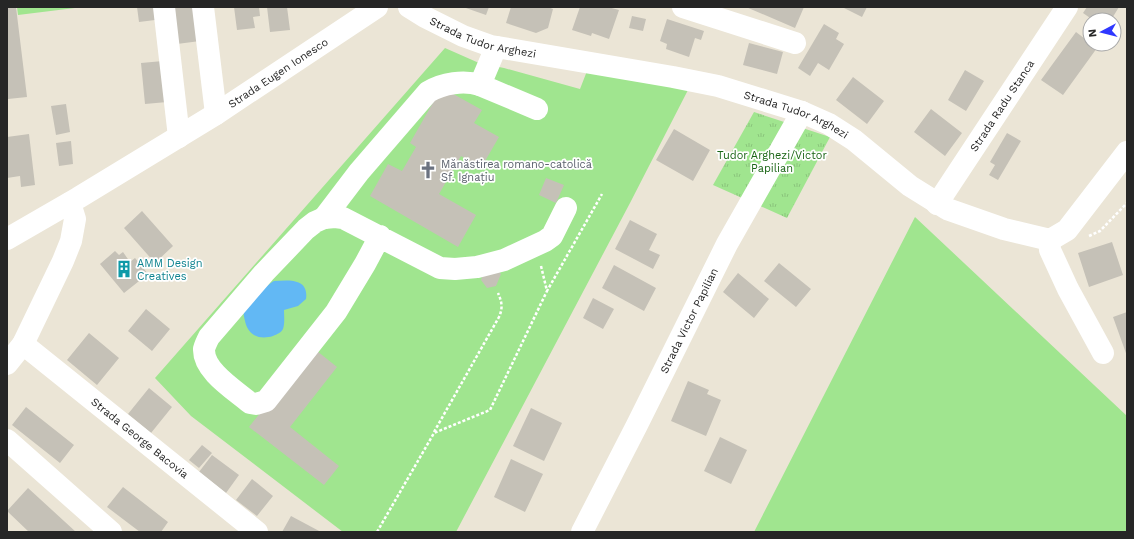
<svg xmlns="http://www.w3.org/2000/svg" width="1134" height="539" viewBox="0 0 1134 539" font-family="'Work Sans',sans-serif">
	<defs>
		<pattern id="park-tufts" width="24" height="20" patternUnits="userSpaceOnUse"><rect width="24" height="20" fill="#a0e58f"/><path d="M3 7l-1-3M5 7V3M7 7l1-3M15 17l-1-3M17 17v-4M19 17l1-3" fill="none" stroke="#8ac47b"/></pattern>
	</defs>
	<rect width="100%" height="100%" fill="#ebe5d6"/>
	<path fill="#a0e58f" d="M17,7H83L18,15Z
		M445,48L479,63L504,68L580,89L587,71L688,90L630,203L456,532H343L191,416L155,378Z
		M915,217L1127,416V532H754Z"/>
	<path fill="url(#park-tufts)" d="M754,112L830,137L787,218L713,185Z"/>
	<path fill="#62b8f4" d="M274,281C289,280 309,278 306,299L298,306L284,310C284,316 285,323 283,329C281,333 277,334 273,336C260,340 248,336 245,321C244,317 243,313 244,309C246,302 267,285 274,281Z"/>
	<path fill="#c5c1b7" d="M7,7H16L27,97L8,99L7,90Z
		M137,7H154L155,20L139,22Z
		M168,7H196L200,41L177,44Z
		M234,7H259L260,16L253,17L255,28L237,30Z
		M267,7H287L290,30L270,32Z
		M463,7H489L486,15Z
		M511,7H548L553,9L548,28L536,33L506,23Z
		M580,7H608L619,10L609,39L592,33L591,36L572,30Z
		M746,7H804L795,28Z
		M842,7H867L862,17Z
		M1087,7H1119L1111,20H1093L1083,13Z
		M632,16L646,19L643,31L629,28Z
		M667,19L704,31L701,40L695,38L689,57L666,49L667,44L660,41Z
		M824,24L839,33L836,39L844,44L829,70L818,63L810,76L798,68Z
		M1076,32L1097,48L1063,95L1041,80Z
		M749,43L783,52L777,74L743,65Z
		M163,61L167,102L145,104L141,63Z
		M965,70L984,81L966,111L948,100Z
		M853,77L884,101L867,124L836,100Z
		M448,91L482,110L474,123L499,137L481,168L461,156L439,194L476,215L458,247L370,196L388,164L402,171L416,147L410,143L439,92Z
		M66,104L70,132L56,135L51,106Z
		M931,109L962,133L945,156L914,132Z
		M674,129L710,150L693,181L656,160Z
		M1007,133L1021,141L998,180L989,175L995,165L990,162Z
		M29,134L35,185L21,187L20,176L7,178V137Z
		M71,141L73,164L59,166L56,143Z
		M546,178L564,185L556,203L539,195Z
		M142,211L173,246L155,263L124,228Z
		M630,220L657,234L649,250L660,255L653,269L615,249Z
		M1112,242L1123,275L1089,287L1078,253Z
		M115,251L119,255L123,252L130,262L135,258L148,274L124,293L100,264Z
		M779,263L811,289L796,307L764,281Z
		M614,265L656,288L644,311L602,288Z
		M495,267L501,274L496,286L487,288L481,280L485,269Z
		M738,273L769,299L754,318L723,292Z
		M593,298L614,309L603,329L583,318Z
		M146,309L170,329L152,351L128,331Z
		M1127,312V356L1113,317Z
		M89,333L119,358L97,385L67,360Z
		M312,347L337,367L290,427L339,466L324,485L249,427Z
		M688,381L709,390L707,394L721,400L706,436L671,421Z
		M149,388L172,407L151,433L128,414Z
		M26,407L74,445L60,463L12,425Z
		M531,408L562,423L544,461L513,446Z
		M720,437L747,450L731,484L704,471Z
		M202,445L212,453L199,468L189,460Z
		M212,455L239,475L226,493L199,472Z
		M511,459L543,474L525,512L494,497Z
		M252,479L273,496L257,516L236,500Z
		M123,487L168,522L161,532H140L107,507Z
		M28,488L76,532H29L7,511Z
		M291,516L321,532H282Z"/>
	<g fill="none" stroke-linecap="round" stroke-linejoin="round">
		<path stroke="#fff" stroke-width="2.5" stroke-dasharray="3 2" stroke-linecap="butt" d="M1089,236L1100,231L1127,203
			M541,266L547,291L602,194
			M434,432L499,317C503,308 502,302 498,293
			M377,532L434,433L490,410L547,291"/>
		<g stroke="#fff" stroke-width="22">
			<path d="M164,7L179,137"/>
			<path d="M203,7L216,114"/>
			<path id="s1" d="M409,7L425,17L463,36L491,46L673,77L718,86L802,112L829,124L854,140L910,186L947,209L1004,229L1050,240L1067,230L1127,152"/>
			<path d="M683,7L795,43"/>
			<path d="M496,47L480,85L537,109"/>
			<path id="s2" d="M937,204L1067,7"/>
			<path d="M324,218L359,172L428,92C443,83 464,80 480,85"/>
			<path d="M380,236L365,264L336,312L266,401L256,404L250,403C235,390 203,371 204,349C205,345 207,341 209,337L264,273L306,229L315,222L324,218L335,217L343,218L440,268L455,269L477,267L504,260L545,241L552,236L566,208"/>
			<path id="s3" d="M7,239L78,198L216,114L377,7"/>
			<path d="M1049,239L1050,250L1068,289L1103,353"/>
			<path id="s4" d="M23,344L257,532"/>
			<path d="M7,364L23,344L63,261L71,241L75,219L70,203"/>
			<path d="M7,440L111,532"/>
			<path id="s5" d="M582,532L637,425L727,244L802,112"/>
		</g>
	</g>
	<defs>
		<g id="church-bare" transform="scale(1.38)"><path d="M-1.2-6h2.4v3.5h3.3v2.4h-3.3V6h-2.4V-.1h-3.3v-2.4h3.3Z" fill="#6b7280" stroke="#fff" stroke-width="2.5" paint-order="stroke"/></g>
		<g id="building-bare" transform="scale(1.38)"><path d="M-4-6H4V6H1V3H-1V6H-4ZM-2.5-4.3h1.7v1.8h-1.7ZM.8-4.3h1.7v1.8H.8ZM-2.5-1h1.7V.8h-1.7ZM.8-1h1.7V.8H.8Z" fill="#0f9aa8" stroke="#fff" stroke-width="2.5" paint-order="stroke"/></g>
	</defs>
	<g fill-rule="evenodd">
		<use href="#church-bare" x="428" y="170"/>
		<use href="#building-bare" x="124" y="269"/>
	</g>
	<g text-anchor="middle" stroke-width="3.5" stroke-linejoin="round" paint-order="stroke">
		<g font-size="11" fill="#262626" stroke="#fff">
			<text dy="4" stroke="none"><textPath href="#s1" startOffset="81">Strada Tudor Arghezi</textPath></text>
			<text dy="4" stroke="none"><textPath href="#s3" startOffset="318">Strada Eugen Ionesco</textPath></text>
			<text dy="4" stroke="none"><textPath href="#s2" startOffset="118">Strada Radu Stanca</textPath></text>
			<text dy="4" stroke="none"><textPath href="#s1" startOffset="405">Strada Tudor Arghezi</textPath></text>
			<text dy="4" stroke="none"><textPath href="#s5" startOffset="237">Strada Victor Papilian</textPath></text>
			<text dy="4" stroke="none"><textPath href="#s4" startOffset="150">Strada George Bacovia</textPath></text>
		</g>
		<g font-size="11" fill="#1a6515" stroke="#fff">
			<text x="772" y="159">Tudor Arghezi/Victor<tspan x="772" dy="13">Papilian</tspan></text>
		</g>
		<g font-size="11" fill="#5b616d" stroke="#fff" text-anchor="start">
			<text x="441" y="168">Mănăstirea romano-catolică<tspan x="441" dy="13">Sf. Ignațiu</tspan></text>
		</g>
		<g font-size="11" fill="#0d838f" stroke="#fff" text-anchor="start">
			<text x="137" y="267">AMM Design<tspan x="137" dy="13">Creatives</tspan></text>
		</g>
	</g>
	<rect width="1134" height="539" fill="none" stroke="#262626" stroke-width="16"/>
	<g transform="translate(1102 32) rotate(263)"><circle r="19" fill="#ffffff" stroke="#a8a8a8"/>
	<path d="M0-3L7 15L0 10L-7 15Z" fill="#2f38ff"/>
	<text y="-6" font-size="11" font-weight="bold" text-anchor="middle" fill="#262626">N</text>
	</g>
</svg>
